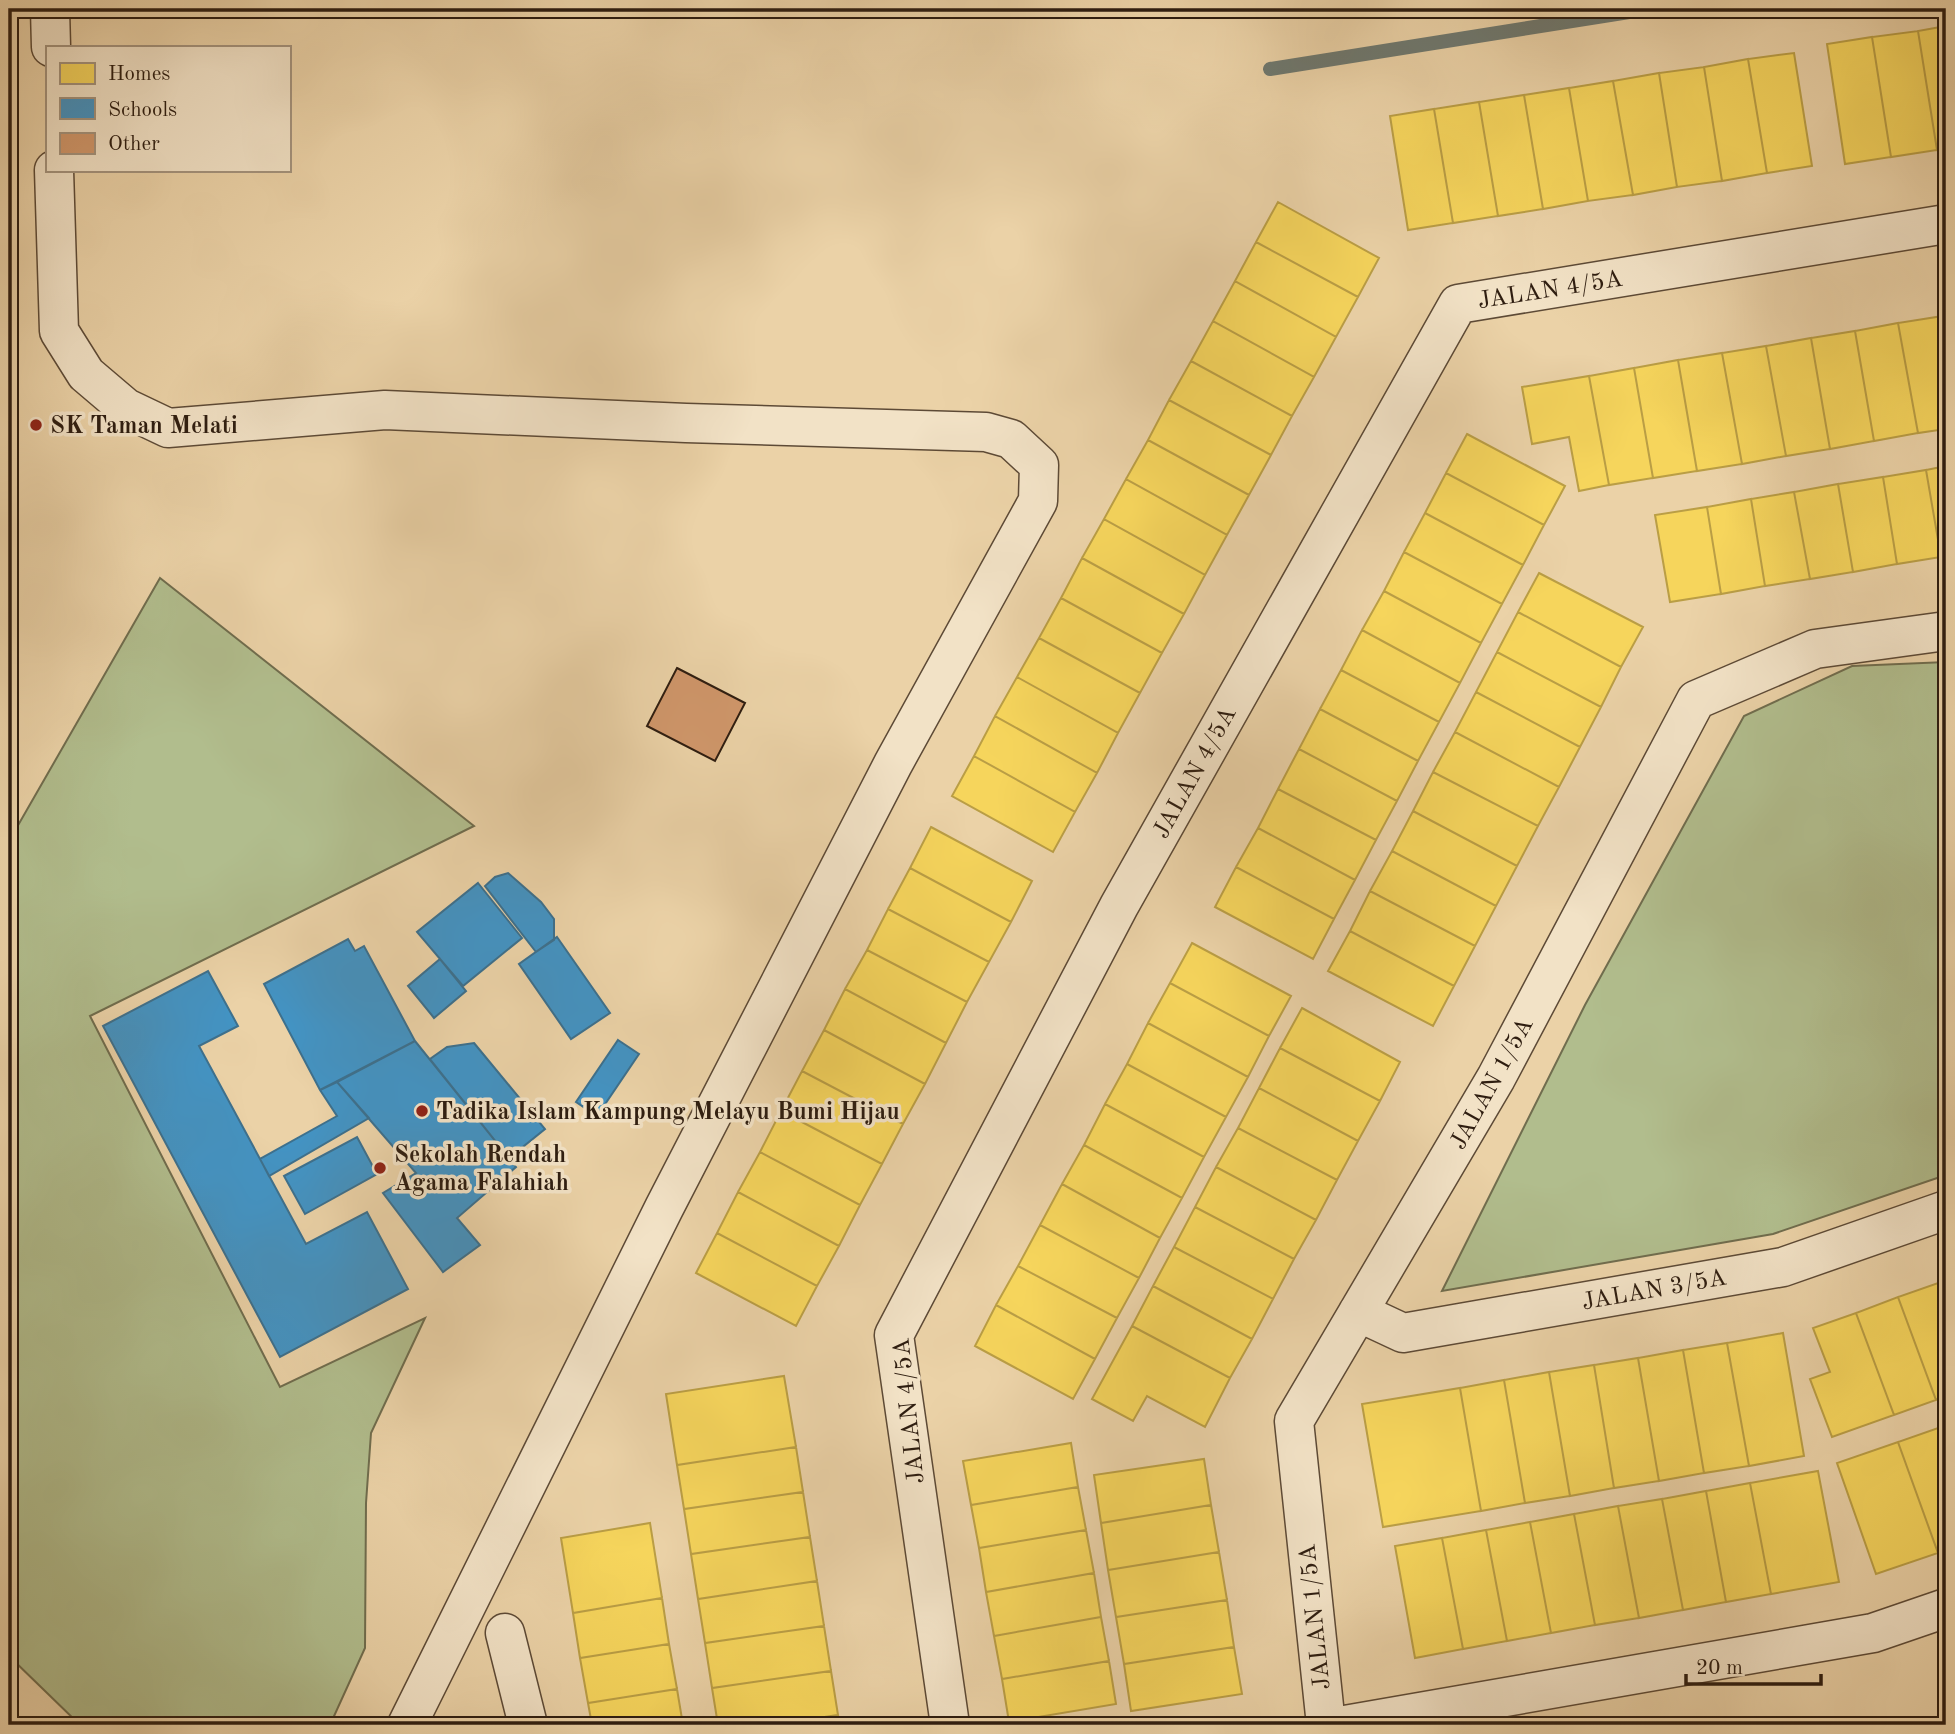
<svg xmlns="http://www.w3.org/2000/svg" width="1955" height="1734" viewBox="0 0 1955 1734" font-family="'Old Standard TT',serif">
	<rect width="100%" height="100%" fill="#ebd2a7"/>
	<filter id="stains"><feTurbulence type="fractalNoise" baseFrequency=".00286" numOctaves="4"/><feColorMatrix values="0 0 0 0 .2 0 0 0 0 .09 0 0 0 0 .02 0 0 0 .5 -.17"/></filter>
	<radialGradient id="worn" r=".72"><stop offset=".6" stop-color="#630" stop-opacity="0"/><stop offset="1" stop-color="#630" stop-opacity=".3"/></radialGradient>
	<path fill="#b1bd8d" stroke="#706d4e" stroke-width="2" d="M160,578L474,826L90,1016L280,1387L425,1318L371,1433L366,1503L365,1648L330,1725H80L9,1656V841Z
		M1946,662V1175L1773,1234L1442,1291L1585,1005L1744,716L1852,666Z"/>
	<path fill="#f6d55c" stroke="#ba9e45" stroke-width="2" d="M1946,26V148L1937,150L1918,31Z
		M1918,31L1937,150L1891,157L1872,37Z
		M1872,37L1891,157L1845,164L1827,44Z
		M1794,53L1812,166L1767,173L1748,59Z
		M1748,59L1767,173L1722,181L1704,67Z
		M1704,67L1722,181L1677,187L1659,73Z
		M1659,73L1677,187L1633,195L1613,81Z
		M1613,81L1633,195L1588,201L1569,88Z
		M1569,88L1588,201L1543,209L1524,95Z
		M1524,95L1543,209L1498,216L1479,102Z
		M1479,102L1498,216L1453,223L1434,109Z
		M1434,109L1453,223L1408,230L1390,116Z
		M1278,202L1379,258L1358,297L1256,242Z
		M1256,242L1358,297L1336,337L1235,281Z
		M1235,281L1336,337L1314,377L1213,321Z
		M1943,316L1946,333V429L1918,433L1898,323Z
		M1213,321L1314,377L1292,416L1191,361Z
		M1898,323L1918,433L1874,441L1855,331Z
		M1855,331L1874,441L1830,449L1811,338Z
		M1811,338L1830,449L1786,456L1766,346Z
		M1766,346L1786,456L1742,464L1722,353Z
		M1722,353L1742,464L1697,471L1678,360Z
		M1678,360L1697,471L1653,478L1634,368Z
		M1191,361L1292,416L1271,455L1169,400Z
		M1634,368L1653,478L1609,485L1589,376Z
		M1589,376L1609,485L1579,491L1569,437L1532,444L1522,387Z
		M1169,400L1271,455L1249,495L1148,440Z
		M1467,434L1565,486L1544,525L1446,473Z
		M1148,440L1249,495L1227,535L1126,479Z
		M1946,466V556L1941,557L1926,470Z
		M1926,470L1941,557L1897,564L1883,477Z
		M1446,473L1544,525L1523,565L1425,513Z
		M1883,477L1897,564L1853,572L1838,484Z
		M1126,479L1227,535L1205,575L1104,519Z
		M1838,484L1853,572L1810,579L1794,492Z
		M1794,492L1810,579L1765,586L1751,499Z
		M1751,499L1765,586L1721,594L1707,507Z
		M1707,507L1721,594L1670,602L1655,515Z
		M1425,513L1523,565L1502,604L1404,552Z
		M1104,519L1205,575L1184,614L1082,558Z
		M1404,552L1502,604L1481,643L1384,591Z
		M1082,558L1184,614L1162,653L1061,598Z
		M1539,573L1643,627L1621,667L1518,612Z
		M1384,591L1481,643L1460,683L1362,630Z
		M1061,598L1162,653L1140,693L1039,638Z
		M1518,612L1621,667L1601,707L1497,652Z
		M1362,630L1460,683L1439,722L1341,670Z
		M1039,638L1140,693L1118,733L1017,677Z
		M1497,652L1601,707L1580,747L1476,692Z
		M1341,670L1439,722L1418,761L1320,709Z
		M1017,677L1118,733L1097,773L995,716Z
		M1476,692L1580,747L1559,787L1455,732Z
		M1320,709L1418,761L1397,801L1299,749Z
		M995,716L1097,773L1075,812L974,756Z
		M1455,732L1559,787L1538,826L1433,772Z
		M1299,749L1397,801L1376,840L1278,789Z
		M974,756L1075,812L1053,852L952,796Z
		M1433,772L1538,826L1517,866L1413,811Z
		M1278,789L1376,840L1355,880L1258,828Z
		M1413,811L1517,866L1496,906L1392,851Z
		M931,827L1032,881L1011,922L910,868Z
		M1258,828L1355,880L1334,919L1236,867Z
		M1392,851L1496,906L1475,946L1370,891Z
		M1236,867L1334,919L1313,959L1215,907Z
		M910,868L1011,922L989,962L888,909Z
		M1370,891L1475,946L1454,986L1350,931Z
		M888,909L989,962L967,1002L867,950Z
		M1350,931L1454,986L1433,1026L1328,971Z
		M1192,943L1291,996L1269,1036L1170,983Z
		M867,950L967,1002L946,1043L845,989Z
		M1170,983L1269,1036L1248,1077L1148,1023Z
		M845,989L946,1043L925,1084L824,1030Z
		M1302,1008L1400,1062L1380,1101L1280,1048Z
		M1148,1023L1248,1077L1226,1117L1127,1064Z
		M824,1030L925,1084L903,1124L802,1071Z
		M1280,1048L1380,1101L1358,1141L1259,1088Z
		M1127,1064L1226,1117L1204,1157L1105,1104Z
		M802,1071L903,1124L882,1164L781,1111Z
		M1259,1088L1358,1141L1337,1180L1238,1128Z
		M1105,1104L1204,1157L1182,1198L1084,1145Z
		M781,1111L882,1164L860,1205L760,1152Z
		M1238,1128L1337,1180L1316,1220L1216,1167Z
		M1084,1145L1182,1198L1160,1238L1062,1184Z
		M760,1152L860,1205L839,1246L738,1192Z
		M1216,1167L1316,1220L1294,1259L1195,1207Z
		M1062,1184L1160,1238L1139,1278L1040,1225Z
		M738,1192L839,1246L817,1286L717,1233Z
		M1195,1207L1294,1259L1273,1299L1174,1247Z
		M1040,1225L1139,1278L1117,1318L1018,1266Z
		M717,1233L817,1286L796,1326L696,1273Z
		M1174,1247L1273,1299L1252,1339L1153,1286Z
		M1018,1266L1117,1318L1095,1359L996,1305Z
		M1941,1282L1946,1297V1396L1936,1400L1898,1297Z
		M1153,1286L1252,1339L1230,1378L1132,1326Z
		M1898,1297L1936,1400L1894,1415L1856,1313Z
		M996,1305L1095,1359L1073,1399L975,1346Z
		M1856,1313L1894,1415L1832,1437L1810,1379L1830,1372L1813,1328Z
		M1132,1326L1230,1378L1205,1427L1147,1396L1133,1421L1092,1399Z
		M1783,1333L1804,1456L1749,1466L1727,1343Z
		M1727,1343L1749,1466L1704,1473L1683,1350Z
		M1683,1350L1704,1473L1659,1481L1638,1358Z
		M1638,1358L1659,1481L1614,1488L1594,1365Z
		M1594,1365L1614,1488L1570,1496L1549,1372Z
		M1549,1372L1570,1496L1525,1503L1504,1380Z
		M784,1376L796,1447L677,1465L666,1394Z
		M1504,1380L1525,1503L1481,1511L1460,1388Z
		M1460,1388L1481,1511L1383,1527L1362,1404Z
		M1941,1427L1946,1442V1550L1938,1553L1898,1442Z
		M1898,1442L1938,1553L1876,1574L1837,1463Z
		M1071,1443L1078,1487L971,1505L963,1461Z
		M796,1447L803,1492L684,1509L677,1465Z
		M1204,1459L1211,1505L1101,1523L1094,1475Z
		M1818,1471L1839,1582L1771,1594L1750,1483Z
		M1750,1483L1771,1594L1726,1602L1706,1491Z
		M1078,1487L1086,1530L979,1548L971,1505Z
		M1706,1491L1726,1602L1683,1610L1662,1499Z
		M803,1492L810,1537L691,1554L684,1509Z
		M1662,1499L1683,1610L1639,1618L1618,1506Z
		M1211,1505L1219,1552L1108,1570L1101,1523Z
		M1618,1506L1639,1618L1595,1625L1574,1514Z
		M1574,1514L1595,1625L1551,1633L1530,1522Z
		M1530,1522L1551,1633L1507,1641L1486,1530Z
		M650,1523L662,1598L573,1613L561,1538Z
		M1086,1530L1094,1573L986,1592L979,1548Z
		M1486,1530L1507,1641L1463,1649L1442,1538Z
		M810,1537L817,1581L698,1599L691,1554Z
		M1442,1538L1463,1649L1415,1658L1395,1546Z
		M1219,1552L1227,1600L1116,1617L1108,1570Z
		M1094,1573L1101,1617L994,1636L986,1592Z
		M817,1581L824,1626L705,1643L698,1599Z
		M662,1598L669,1644L580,1658L573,1613Z
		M1227,1600L1234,1647L1124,1664L1116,1617Z
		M1101,1617L1109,1661L1002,1679L994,1636Z
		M824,1626L831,1671L712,1688L705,1643Z
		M669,1644L677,1689L588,1703L580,1658Z
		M1234,1647L1242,1694L1131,1711L1124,1664Z
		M1109,1661L1116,1704L1009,1722L1002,1679Z
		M831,1671L838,1715L773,1725H718L712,1688Z
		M677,1689L683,1725H592L588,1703Z
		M838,1715L840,1725H773Z"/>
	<path fill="#4393c3" stroke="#3d708d" stroke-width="2" d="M508,873L541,902L554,919V940L536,952L485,886L495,877Z
		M478,883L522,938L463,986L417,932Z
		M557,937L610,1013L571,1039L519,964Z
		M348,939L355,951L364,946L415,1041L320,1090L264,984Z
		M440,959L466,991L434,1018L408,986Z
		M208,971L238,1026L199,1046L306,1244L367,1212L408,1289L280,1357L103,1026Z
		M618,1040L639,1054L597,1116L576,1102Z
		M415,1041L516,1167L457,1218L480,1245L443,1272L383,1193L416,1173L337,1082Z
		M474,1043L545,1129L509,1158L430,1059L447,1047Z
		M337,1082L369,1118L269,1176L260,1159L337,1116L320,1090Z
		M357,1137L377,1174L305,1214L284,1176Z"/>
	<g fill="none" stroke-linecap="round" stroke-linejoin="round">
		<path stroke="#6f7970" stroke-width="14" d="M1270,69L1648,9"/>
	</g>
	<path fill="#d0976b" stroke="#2e1d10" stroke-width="2" d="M1251,9H1305L1252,16Z
		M677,668L745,703L715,761L647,726Z"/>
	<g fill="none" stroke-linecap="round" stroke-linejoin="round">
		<g stroke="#5d4a36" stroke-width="41">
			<path id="street" d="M50,9L51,47
				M54,170L59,331L86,374L126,408L168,428L385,410L686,423L986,432L1011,439L1039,465L1038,501L893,764L664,1208L407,1725
				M1358,1312L1403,1333L1783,1267L1946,1210
				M505,1633L528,1725
				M950,1725L894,1335L1119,906L1458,304L1946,224
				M1326,1725L1294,1421L1496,1078L1696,700L1815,649L1946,631
				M1345,1725L1873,1633L1946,1608"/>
		</g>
		<use href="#street" stroke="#f2e2c6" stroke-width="38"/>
	</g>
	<g fill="#8f2418" stroke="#f2e2c6" stroke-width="2.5">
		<circle cx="36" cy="425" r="7"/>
		<circle cx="422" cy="1111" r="7"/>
		<circle cx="380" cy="1168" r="7"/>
	</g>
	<g text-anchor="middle" stroke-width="7" stroke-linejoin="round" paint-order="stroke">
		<g font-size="24" fill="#2e1d10" stroke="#f2e2c6">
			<text transform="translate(1550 289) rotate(-9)" y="8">JALAN 4/5A</text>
			<text transform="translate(1194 772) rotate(-61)" y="8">JALAN 4/5A</text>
			<text transform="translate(1491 1083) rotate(-61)" y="8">JALAN 1/5A</text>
			<text transform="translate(1654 1289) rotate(-10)" y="8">JALAN 3/5A</text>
			<text transform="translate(908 1411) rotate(-96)" y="8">JALAN 4/5A</text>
			<text transform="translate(1314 1617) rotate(-96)" y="8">JALAN 1/5A</text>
		</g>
		<g font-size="24" font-weight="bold" fill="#2e1d10" stroke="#f2e2c6" text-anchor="start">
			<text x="50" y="433">SK Taman Melati</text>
			<text x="436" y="1119">Tadika Islam Kampung Melayu Bumi Hijau</text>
			<text x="394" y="1162">Sekolah Rendah<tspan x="394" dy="28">Agama Falahiah</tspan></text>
		</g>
	</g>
	<rect width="1955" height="1734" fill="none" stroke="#ebd2a7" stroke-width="35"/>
	<rect x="10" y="10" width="1934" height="1713" fill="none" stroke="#2e1d10" stroke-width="3.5"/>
	<rect x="18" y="18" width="1920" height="1699" fill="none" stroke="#2e1d10" stroke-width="2"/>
	<rect x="46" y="46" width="245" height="126" fill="#f2e2c6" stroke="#a4937d" stroke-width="2"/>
	<rect x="60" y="63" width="35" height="21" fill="#f6d55c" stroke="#a4937d" stroke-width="2"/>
	<text x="108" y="80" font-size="21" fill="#2e1d10">Homes</text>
	<rect x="60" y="98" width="35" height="21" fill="#4393c3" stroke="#a4937d" stroke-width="2"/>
	<text x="108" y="116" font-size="21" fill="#2e1d10">Schools</text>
	<rect x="60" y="133" width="35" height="21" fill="#d0976b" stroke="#a4937d" stroke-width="2"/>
	<text x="108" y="150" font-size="21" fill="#2e1d10">Other</text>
	<path d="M1686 1674v10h135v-10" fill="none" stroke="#2e1d10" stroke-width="3.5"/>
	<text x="1696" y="1674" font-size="21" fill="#2e1d10" stroke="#f2e2c6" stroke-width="5" paint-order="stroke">20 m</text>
	<rect width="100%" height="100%" filter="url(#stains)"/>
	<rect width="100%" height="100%" fill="url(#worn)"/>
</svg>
